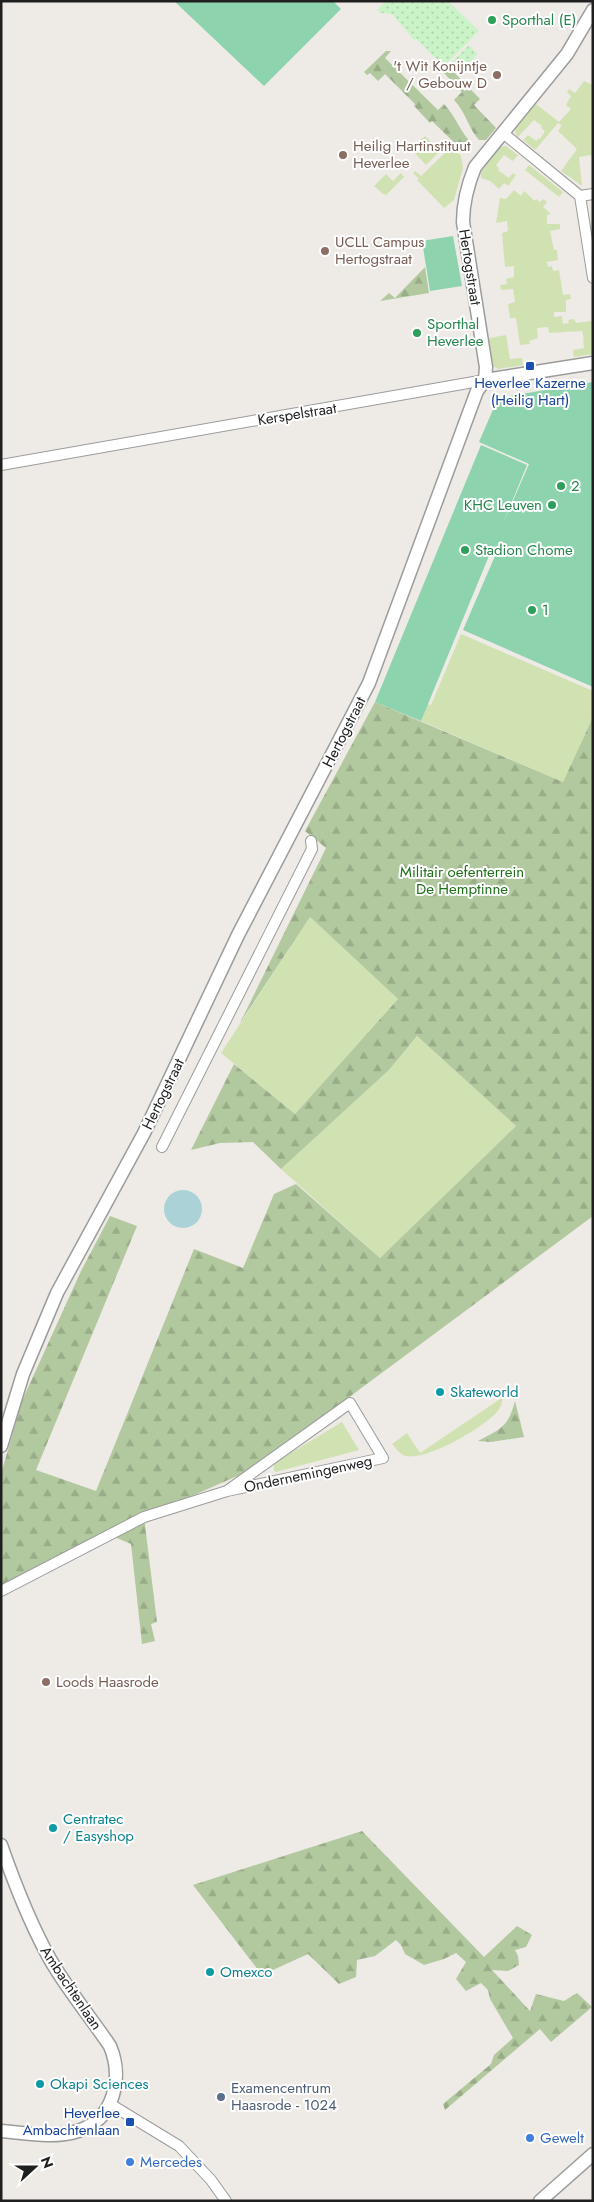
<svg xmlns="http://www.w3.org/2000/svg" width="594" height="2202" viewBox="0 0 594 2202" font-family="Jost,sans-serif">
	<defs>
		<pattern id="forest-firs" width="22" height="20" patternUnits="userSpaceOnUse" patternTransform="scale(1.25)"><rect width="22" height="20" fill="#b2c99f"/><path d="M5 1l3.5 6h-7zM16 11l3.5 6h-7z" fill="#99ac88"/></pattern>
		<pattern id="park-dots" width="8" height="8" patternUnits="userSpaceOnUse" patternTransform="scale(1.25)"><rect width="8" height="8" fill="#cbf3c8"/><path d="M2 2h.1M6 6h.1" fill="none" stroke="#aed0ab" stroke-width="1.8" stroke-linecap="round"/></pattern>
	</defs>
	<rect width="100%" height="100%" fill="#eeeae6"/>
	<path fill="#d1e2b2" d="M584,81L593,85V161L591,155L579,157L582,186L561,171L577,149L558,131L562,125L558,123L535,150L523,140L528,135L536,141L539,138L540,139L545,131L541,128L542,126L534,120L518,137L516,135L515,129L536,104L559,122L571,109L566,105L571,96L567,92L569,89L575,93Z
		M425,136L440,151L426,165L411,149Z
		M452,146L461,156L463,168L454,200L444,208L417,180L419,179L413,173L415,171L421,176Z
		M506,146L518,155L513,161L504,155L496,165L499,168L498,170L509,178L513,173L516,175L508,186L504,183L499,189L490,181L481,178V172L500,147Z
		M529,165L563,192L559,197L525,170Z
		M401,173L404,177L386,195L383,194L374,186L386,174L393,181Z
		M514,190L521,196L524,191L535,201L536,199L540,202L543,199L547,202L543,207L551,214L547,215V224H560V229L550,231L554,250H557L558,260L547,262L548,267L552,266L553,271L559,270L563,295L570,294L571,299L566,300V312H554V317L562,316L563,324L569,323L568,320L574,319L576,323L592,321L593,354L574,357L573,350L584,348L583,339H584L582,331L549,333L548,327L537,328L538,338L529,341L530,344L520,345L516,318H510L508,304L515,302L513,289L501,290L500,285L507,284L506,279L514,277V266L505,267L502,233L508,231L507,221L496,223L500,198L506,199Z
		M506,335L510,359L522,358L523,365L498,369L493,366L489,338Z
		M461,634L593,691V717L563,782L421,721L427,704L431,705Z
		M310,917L398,999L295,1114L221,1053Z
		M417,1036L516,1126L380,1258L281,1169L389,1070Z
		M503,1397C502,1403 501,1407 497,1412C484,1427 423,1464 403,1455C399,1453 395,1447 392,1444L407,1433L420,1453Z
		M342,1422L359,1450L276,1472L274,1471V1463Z"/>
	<path fill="url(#forest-firs)" d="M386,51H391L385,58L438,110L444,104C457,118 460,132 473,145L465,153L432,121L430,123L414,106L415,104L385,74L378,81L370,73L367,75L364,72Z
		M447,65L480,99L474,105L496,128L486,140H479C468,128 466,112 454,100L462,92L441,70Z
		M425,267L429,293L380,301L389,293L395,298Z
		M375,702L563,782L593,717V1216L251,1470L144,1517L157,1622L151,1624L155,1641L142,1644L131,1544L110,1535L1,1586V1474L22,1401L81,1271L110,1216L137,1226L36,1470L96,1491L194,1249L243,1268L274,1194L296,1184L380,1258L516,1126L417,1036L389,1070L281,1169L253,1142L220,1143L191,1150L234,1064L295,1114L398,999L310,917L240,1023L326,848L305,831Z
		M515,1401L524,1437L491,1442L478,1441C501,1429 508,1427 515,1401Z
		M362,1831L484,1957L517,1926L532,1935L526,1947L515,1950L518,1956L519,1965L508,1971L492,1970L530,2011L536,1994L564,2001L577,1993L592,2007L551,2042L540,2029L445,2110L443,2104L491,2064L494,2055L513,2038L490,1999L488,1990L481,1983L466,1991L456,1979L466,1962L456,1953L444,1959L424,1965L405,1954L401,1945L396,1940L375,1956L357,1960L356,1977L339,1984L308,1954L262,1975L193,1885Z"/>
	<path fill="url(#park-dots)" d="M386,1H448L479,31L444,66L416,39L414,40L392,14L381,13L377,10Z
		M469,45L478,54L459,73L450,64Z"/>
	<path fill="#8dd4ae" d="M174,1H333L341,9L264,86Z
		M453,236L462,286L430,291L422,241Z
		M593,382V687L463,630L498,549L493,546L421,721L375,702L481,445L527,465L502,526L529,464L479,442L498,398Z"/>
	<path fill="#abd3d7" d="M164 1209a19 19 0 1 1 38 0a19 19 0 1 1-38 0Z"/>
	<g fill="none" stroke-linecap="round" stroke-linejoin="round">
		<g stroke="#9c9c9c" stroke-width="12">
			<path id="minor" d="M503,133L580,196L593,194
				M580,196L593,278
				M1,465L485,380
				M162,1147L312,849L311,841
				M1,1591L144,1517L227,1491L383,1458L350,1403L227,1491
				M110,2104L179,2146L211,2180L226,2201"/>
		</g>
		<g stroke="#9c9c9c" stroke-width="15">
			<path id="tertiary" d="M485,380L593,363
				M1,1446L23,1374L57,1293L144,1133L238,935L369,683L477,391L485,380L486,367L463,222C463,203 468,184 475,167L567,54L593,10
				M1,1845C15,1885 30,1924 51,1961C68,1990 91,2018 110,2046C123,2077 115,2119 78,2131C54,2139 25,2133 1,2131
				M540,2201L593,2154"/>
		</g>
		<use href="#minor" stroke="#fff" stroke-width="10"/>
		<use href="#tertiary" stroke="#fff" stroke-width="12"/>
	</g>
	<g fill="#2e9e5b" stroke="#fff" stroke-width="2">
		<circle cx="492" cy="20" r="5"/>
		<circle cx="417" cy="333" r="5"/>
		<circle cx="561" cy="486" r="5"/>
		<circle cx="552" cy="505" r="5"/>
		<circle cx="465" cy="550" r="5"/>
		<circle cx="532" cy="610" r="5"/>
	</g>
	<g fill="#8d6e63" stroke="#fff" stroke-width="2">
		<circle cx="497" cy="75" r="5"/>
		<circle cx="343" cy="155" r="5"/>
		<circle cx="325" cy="251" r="5"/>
		<circle cx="46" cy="1682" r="5"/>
	</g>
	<g fill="#1a4fb4" stroke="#fff" stroke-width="2">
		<rect x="525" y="361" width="10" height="10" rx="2.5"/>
		<rect x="125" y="2117" width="10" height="10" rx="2.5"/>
	</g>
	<g fill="#0f9aa8" stroke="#fff" stroke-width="2">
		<circle cx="440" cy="1392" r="5"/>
		<circle cx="53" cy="1828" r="5"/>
		<circle cx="210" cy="1972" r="5"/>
		<circle cx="40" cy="2084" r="5"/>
	</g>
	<circle fill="#5c6f8a" stroke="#fff" stroke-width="2" cx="221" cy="2097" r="5"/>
	<g fill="#3f7fe0" stroke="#fff" stroke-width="2">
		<circle cx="530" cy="2138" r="5"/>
		<circle cx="130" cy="2162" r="5"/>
	</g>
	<g text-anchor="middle" stroke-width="4" stroke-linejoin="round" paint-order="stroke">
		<g font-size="15" fill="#27864d" stroke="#fff" text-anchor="start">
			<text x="502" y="25">Sporthal (E)</text>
			<text x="427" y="329">Sporthal<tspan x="427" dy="17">Heverlee</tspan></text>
			<text x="571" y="491">2</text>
			<text x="542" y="510" text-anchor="end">KHC Leuven</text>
			<text x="475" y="555">Stadion Chome</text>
			<text x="542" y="615">1</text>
		</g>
		<g font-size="15" fill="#785e54" stroke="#fff" text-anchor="start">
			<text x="487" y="71" text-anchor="end">'t Wit Konijntje<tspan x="487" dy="17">/ Gebouw D</tspan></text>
			<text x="353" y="151">Heilig Hartinstituut<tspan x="353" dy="17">Heverlee</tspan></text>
			<text x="335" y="247">UCLL Campus<tspan x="335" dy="17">Hertogstraat</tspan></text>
			<text x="56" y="1687">Loods Haasrode</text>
		</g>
		<g font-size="15" fill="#1f1f1f" stroke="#fff">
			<text transform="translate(470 267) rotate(81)" y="5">Hertogstraat</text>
			<text transform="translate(297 414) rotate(-9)" y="5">Kerspelstraat</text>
			<text transform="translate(344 732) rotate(-63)" y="5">Hertogstraat</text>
			<text transform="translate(163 1094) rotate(-64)" y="5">Hertogstraat</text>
			<text transform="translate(308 1474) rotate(-12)" y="5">Ondernemingenweg</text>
			<text transform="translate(71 1988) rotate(56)" y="5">Ambachtenlaan</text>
		</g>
		<g font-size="15" fill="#164399" stroke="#fff">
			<text x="530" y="388">Heverlee Kazerne<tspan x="530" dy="17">(Heilig Hart)</tspan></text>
			<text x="120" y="2118" text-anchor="end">Heverlee<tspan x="120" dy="17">Ambachtenlaan</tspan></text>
		</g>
		<g font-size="15" fill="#1f7019" stroke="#fff">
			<text x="462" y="877">Militair oefenterrein<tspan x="462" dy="17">De Hemptinne</tspan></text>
		</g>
		<g font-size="15" fill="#0d838f" stroke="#fff" text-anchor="start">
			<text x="450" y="1397">Skateworld</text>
			<text x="63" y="1824">Centratec<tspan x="63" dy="17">/ Easyshop</tspan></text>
			<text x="220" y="1977">Omexco</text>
			<text x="50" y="2089">Okapi Sciences</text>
		</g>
		<g font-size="15" fill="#4e5e75" stroke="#fff" text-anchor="start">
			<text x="231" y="2093">Examencentrum<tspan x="231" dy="17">Haasrode - 1024</tspan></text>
		</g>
		<g font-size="15" fill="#366cbe" stroke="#fff" text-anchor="start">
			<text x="540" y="2143">Gewelt</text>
			<text x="140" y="2167">Mercedes</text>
		</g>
	</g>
	<rect width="594" height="2202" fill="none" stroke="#1f1f1f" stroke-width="5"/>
	<g transform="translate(35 2167) rotate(69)" stroke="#ffffff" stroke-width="4" paint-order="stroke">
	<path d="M0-4L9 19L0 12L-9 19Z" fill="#1f1f1f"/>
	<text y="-8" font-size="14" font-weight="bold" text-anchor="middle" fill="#1f1f1f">N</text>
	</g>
</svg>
